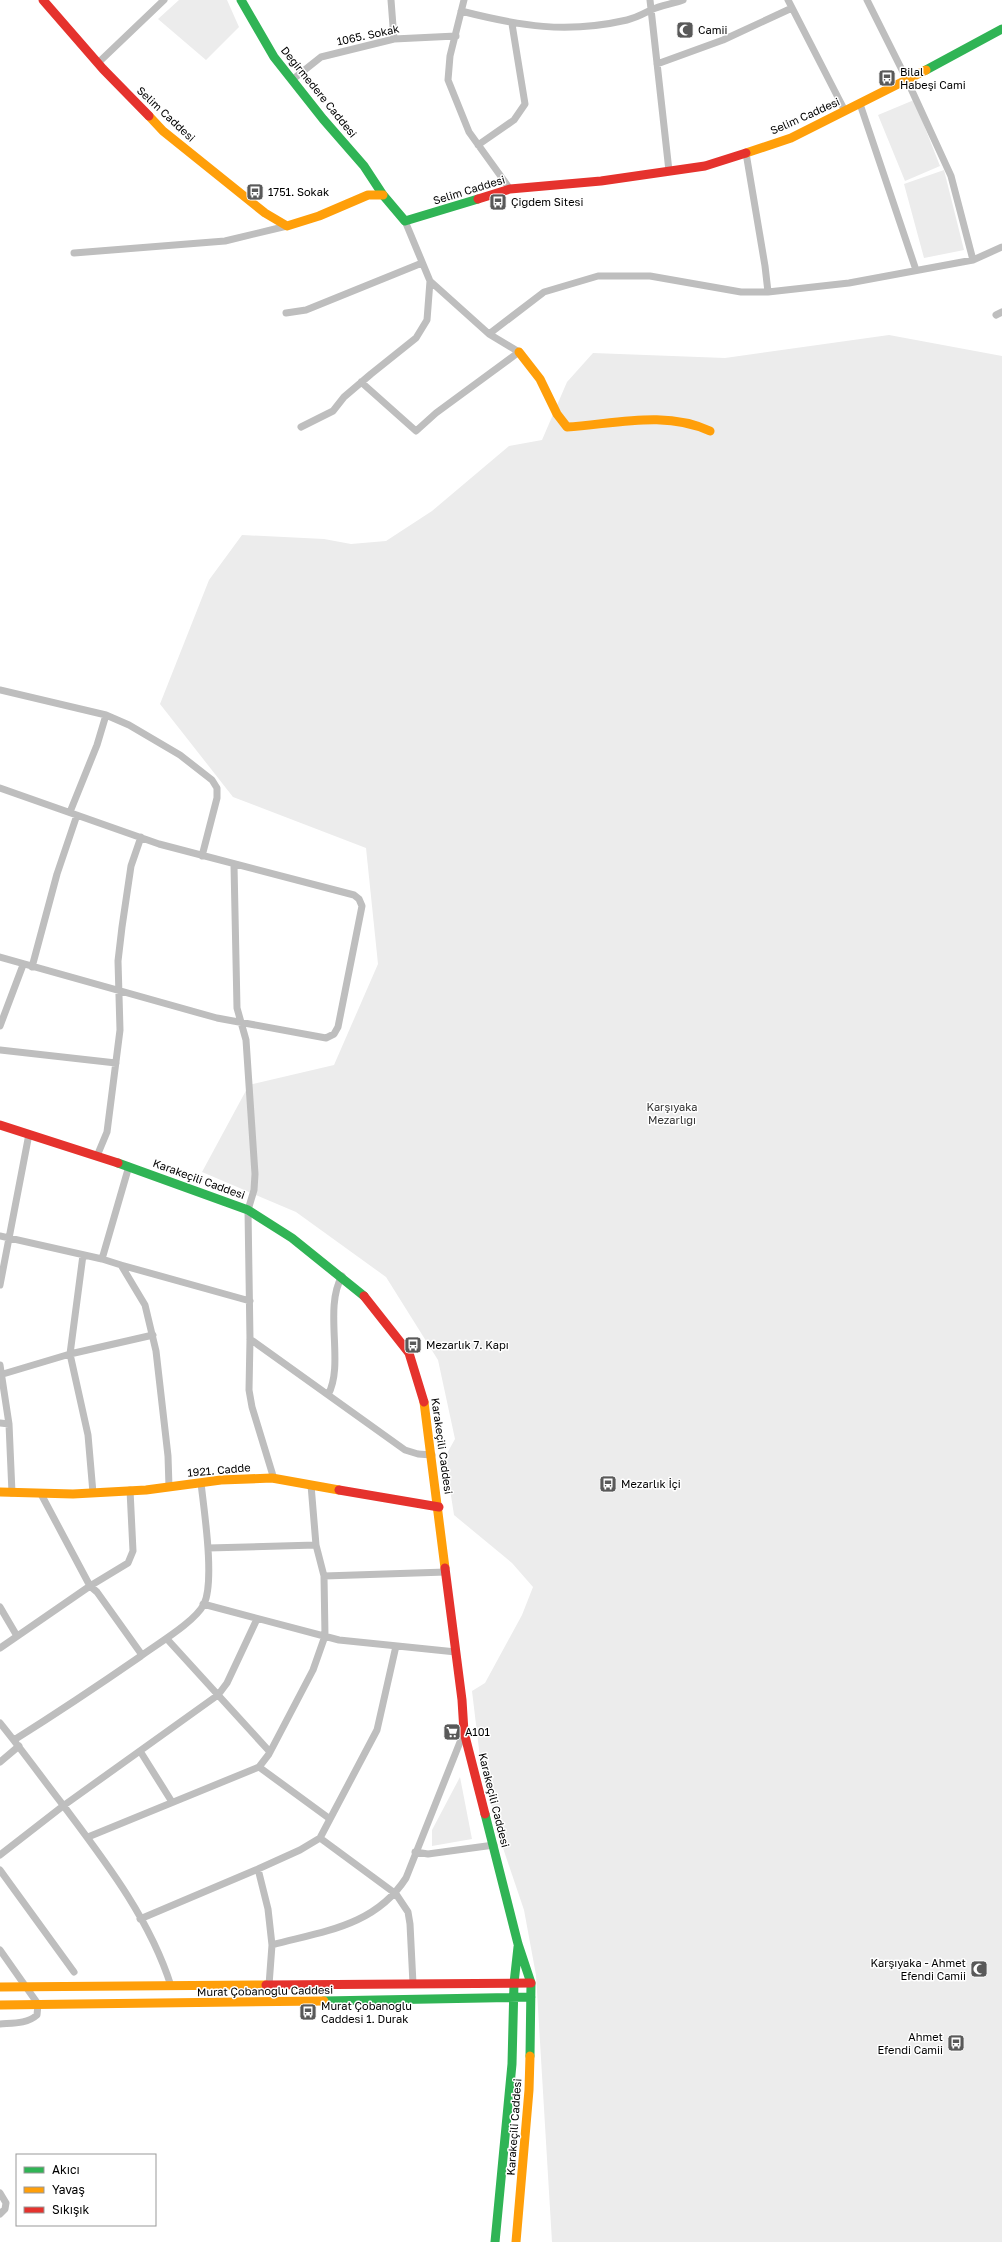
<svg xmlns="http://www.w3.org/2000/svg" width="1002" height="2242" viewBox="0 0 1002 2242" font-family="'Golos Text',sans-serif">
	<rect width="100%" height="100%" fill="#fff"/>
	<path fill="#ececec" d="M179,0H227L239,27L206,60L158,19Z
		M914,100L940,166L905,181L878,115Z
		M944,170L964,250L924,258L904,184Z
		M889,335L1002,356V2242H552L536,1975L524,1910L502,1845L481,1766L472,1691L485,1683L522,1615L533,1587L512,1563L454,1515L445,1457L455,1439L438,1360L386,1277L296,1212L202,1172L249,1085L334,1065L378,964L366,848L233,797L160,704L209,580L242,535L324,539L351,544L386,541L432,511L509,446L542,440L567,382L593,353L725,358Z
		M460,1777L472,1839L432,1846V1830Z"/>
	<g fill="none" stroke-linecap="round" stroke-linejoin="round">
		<path stroke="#bebebe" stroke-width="7" d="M391,0L394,39
			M464,0L450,56L448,80L469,132L510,189
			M650,0L669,171
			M788,0L845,111
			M867,0L907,80L951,176L973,260
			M461,11C520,26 566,34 627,20C636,18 643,14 651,10C661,5 673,4 683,0
			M98,63L164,0
			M657,64L723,40L792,8
			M292,80L321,57L394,39L456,36
			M860,104L916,270
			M478,145L514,120L525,104L512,24
			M746,153L765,266L768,292
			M74,253L225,241L287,226
			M286,313L306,310L422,263
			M996,315L1002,312
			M489,334L544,292L598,276H650L741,292H768L849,283L973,260L1002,247
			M361,382L416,431L436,413L519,352L489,334L430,281
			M301,427L333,411L344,397L371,374L416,338L427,320L430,281L405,221
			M0,690L106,715L129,725L180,755L212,780L217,788V798L202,856
			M0,788L159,844L354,895L359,899L362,906L338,1027L334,1034L326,1038L217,1018L0,957
			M70,812L97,745L106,715
			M234,865L237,1008L246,1040L255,1174L254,1190L248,1210L250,1339L249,1390L252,1407L274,1479
			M32,967L57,874L77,815
			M0,1026L23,965
			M0,1050L116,1063
			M97,1156L107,1132L120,1030L118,961L122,927L131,866L141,837
			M129,1166L102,1259L121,1265L145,1305L156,1351L168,1456L169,1487
			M0,1236L102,1259
			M83,1255L70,1354L88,1435L93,1493
			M121,1265L250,1301
			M0,1285L29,1134
			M250,1339L405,1450L418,1454L432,1455
			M0,1365L9,1424L12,1493
			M3,1374L70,1354L153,1335
			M328,1395C345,1364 323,1309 342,1276
			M0,1423L9,1424
			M41,1494L90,1586L97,1592L142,1655
			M208,1548L316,1545
			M324,1576L446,1572
			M203,1604L339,1640L456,1652
			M0,1607L17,1636
			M167,1639L270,1752
			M0,1648L90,1586L128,1563L133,1551L130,1490
			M0,1723C22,1750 42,1778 63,1805C105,1861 150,1919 171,1986
			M14,1740C57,1713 99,1685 141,1656C157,1644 195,1622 204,1604C215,1581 204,1510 201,1483
			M140,1751L172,1802
			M0,1762L19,1746
			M259,1767L330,1819
			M88,1837L259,1767L269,1754L313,1670L325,1636L324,1576L316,1545L311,1485
			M320,1838L396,1894L408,1912L410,1924L413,1984
			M415,1852L428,1854L494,1845
			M0,1855L63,1806L218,1695L227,1683L257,1619
			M258,1869L268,1909L272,1945L269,1985
			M0,1870L74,1972
			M140,1919L258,1869L300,1850L320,1838L377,1730L396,1646
			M272,1945C324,1931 375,1926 406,1878L464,1732
			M0,1950L38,2004L37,2015C27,2024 13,2023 0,2024
			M0,2193L6,2203L5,2209L0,2214"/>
		<path stroke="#30b455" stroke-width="9" d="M241,0L274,57L323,119L364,166L383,195L405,221L478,199
			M926,70L1002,29
			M118,1163L248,1210L292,1238L364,1296
			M485,1814L518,1944L531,1983L530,2056
			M324,2001L531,1997
			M495,2242L512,2064L514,1983L518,1947"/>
		<path stroke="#ff9f0a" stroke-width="9" d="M149,116L163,131L265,213L287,226L319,216L368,195H383
			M746,153L791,138L926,70
			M519,352L540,379L557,414L567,427C615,424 665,410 710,431
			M424,1402L445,1568
			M0,1492L73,1494L146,1490L221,1480L272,1478L339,1490
			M0,1987L266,1985
			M0,2005L324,2001
			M516,2242L529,2090L530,2056"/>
		<path stroke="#e5322d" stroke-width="9" d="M43,0L103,69L149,116
			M478,199L510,189L601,181L705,166L746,153
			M0,1125L118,1163
			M364,1296L409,1353L424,1402
			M339,1490L439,1507
			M445,1568L462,1700L464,1732L485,1814
			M266,1985L531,1983"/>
	</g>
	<defs>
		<g id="mosque-square" transform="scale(0.9)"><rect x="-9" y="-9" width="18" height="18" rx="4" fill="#595959" stroke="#fff"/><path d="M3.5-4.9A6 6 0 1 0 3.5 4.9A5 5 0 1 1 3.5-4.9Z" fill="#fff"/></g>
		<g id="bus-square" transform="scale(0.9)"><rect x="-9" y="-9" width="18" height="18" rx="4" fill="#595959" stroke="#fff"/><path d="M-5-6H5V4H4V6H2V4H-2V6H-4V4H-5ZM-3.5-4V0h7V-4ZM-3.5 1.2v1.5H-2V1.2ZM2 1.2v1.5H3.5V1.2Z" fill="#fff"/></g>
		<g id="supermarket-square" transform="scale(0.9)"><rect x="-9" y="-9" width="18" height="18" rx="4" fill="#595959" stroke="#fff"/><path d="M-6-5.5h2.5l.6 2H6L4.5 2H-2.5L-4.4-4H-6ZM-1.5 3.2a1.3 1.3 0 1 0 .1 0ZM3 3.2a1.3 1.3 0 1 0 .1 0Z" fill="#fff"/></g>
	</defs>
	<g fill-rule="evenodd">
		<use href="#mosque-square" x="685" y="30"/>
		<use href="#bus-square" x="887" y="78"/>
		<use href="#bus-square" x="255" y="192"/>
		<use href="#bus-square" x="498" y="202"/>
		<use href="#bus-square" x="413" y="1345"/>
		<use href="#bus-square" x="608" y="1484"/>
		<use href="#supermarket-square" x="452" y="1732"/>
		<use href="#mosque-square" x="979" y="1969"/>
		<use href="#bus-square" x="308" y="2012"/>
		<use href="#bus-square" x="956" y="2043"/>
	</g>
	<g text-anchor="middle" stroke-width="3" stroke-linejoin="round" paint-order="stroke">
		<g font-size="11" fill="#000" stroke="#fff" text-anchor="start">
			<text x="698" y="34">Camii</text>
			<text x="900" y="76">Bilal<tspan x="900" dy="13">Habeşi Cami</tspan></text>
			<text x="268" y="196">1751. Sokak</text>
			<text x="511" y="206">Çiğdem Sitesi</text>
			<text x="426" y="1349">Mezarlık 7. Kapı</text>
			<text x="621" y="1488">Mezarlık İçi</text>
			<text x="465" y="1736">A101</text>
			<text x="966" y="1967" text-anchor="end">Karşıyaka - Ahmet<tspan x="966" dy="13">Efendi Camii</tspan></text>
			<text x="321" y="2010">Murat Çobanoğlu<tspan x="321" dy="13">Caddesi 1. Durak</tspan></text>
			<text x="943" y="2041" text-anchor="end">Ahmet<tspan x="943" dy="13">Efendi Camii</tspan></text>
		</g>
		<g font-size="11" fill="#000" stroke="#fff">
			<text transform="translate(368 35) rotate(-12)" y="4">1065. Sokak</text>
			<text transform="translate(319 92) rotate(51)" y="4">Değirmedere Caddesi</text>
			<text transform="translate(166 114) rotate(43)" y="4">Selim Caddesi</text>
			<text transform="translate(805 116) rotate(-24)" y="4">Selim Caddesi</text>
			<text transform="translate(469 190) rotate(-17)" y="4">Selim Caddesi</text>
			<text transform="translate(199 1179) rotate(20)" y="4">Karakeçili Caddesi</text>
			<text transform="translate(442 1446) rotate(82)" y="4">Karakeçili Caddesi</text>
			<text transform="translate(219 1470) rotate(-5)" y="4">1921. Cadde</text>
			<text transform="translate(494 1800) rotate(76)" y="4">Karakeçili Caddesi</text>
			<text transform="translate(265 1991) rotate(-1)" y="4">Murat Çobanoğlu Caddesi</text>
			<text transform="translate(514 2127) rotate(-86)" y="4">Karakeçili Caddesi</text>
		</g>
		<g font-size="11" fill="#333" stroke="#fff">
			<text x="672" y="1111">Karşıyaka<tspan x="672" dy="13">Mezarlığı</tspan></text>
		</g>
	</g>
	<rect x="16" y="2154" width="140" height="72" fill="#ffffff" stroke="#999999"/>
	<rect x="24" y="2167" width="20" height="6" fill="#30b455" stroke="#999999"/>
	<text x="52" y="2174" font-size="12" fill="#000000">Akıcı</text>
	<rect x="24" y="2187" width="20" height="6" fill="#ff9f0a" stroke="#999999"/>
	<text x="52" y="2194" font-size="12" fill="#000000">Yavaş</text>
	<rect x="24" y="2207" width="20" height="6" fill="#e5322d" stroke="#999999"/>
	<text x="52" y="2214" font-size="12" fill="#000000">Sıkışık</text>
</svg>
